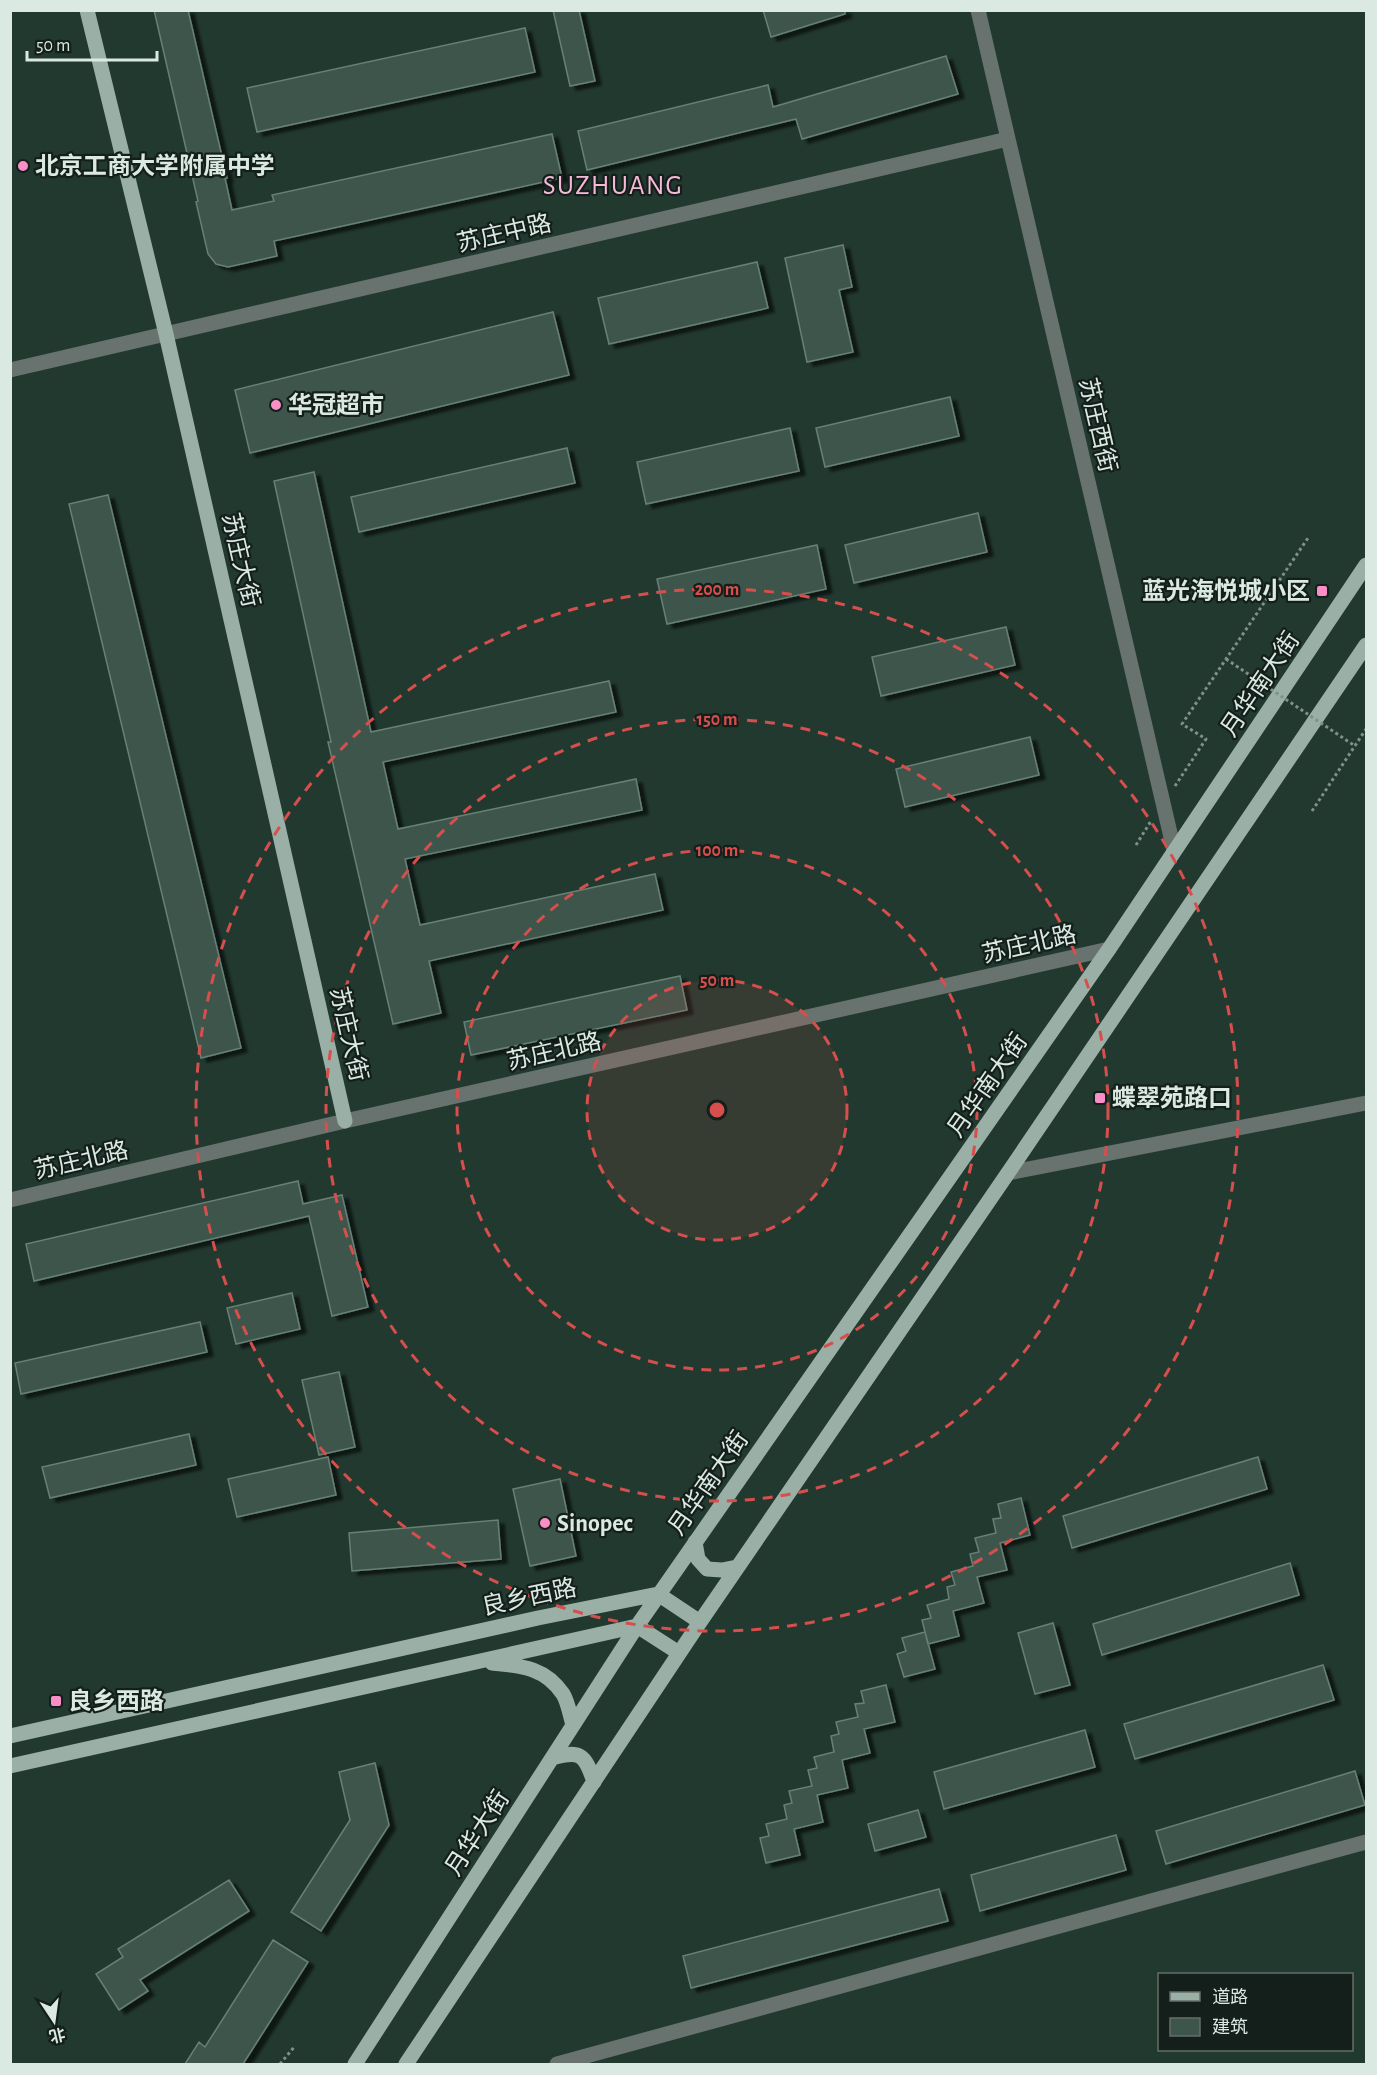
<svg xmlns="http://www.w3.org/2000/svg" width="1377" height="2075" viewBox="0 0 1377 2075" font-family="'Alegreya Sans','Noto Sans SC',sans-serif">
	<defs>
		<filter id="shadow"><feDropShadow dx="6" dy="4" stdDeviation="1.5" flood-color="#0009"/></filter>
	</defs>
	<rect width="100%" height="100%" fill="#223930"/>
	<path fill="#3d554b" stroke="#678075" stroke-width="1.5" filter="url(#shadow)" d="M154,10H188L227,178H225L232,210L274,201L272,195L552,134L562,178L274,241L277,256L228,267L216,264L208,254L196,202L198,201Z
		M553,10H579L595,81L570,86Z
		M763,10H845V14L771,37Z
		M525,28L535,72L257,132L247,88Z
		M946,56L958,94L802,139L796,119L587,170L578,131L768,85L773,107Z
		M843,245L852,287L839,290L853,352L807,362L785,258Z
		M757,262L768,308L609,344L598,298Z
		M553,312L569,375L250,453L235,390Z
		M950,397L959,436L825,467L816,428Z
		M790,428L799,471L646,504L637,462Z
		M567,448L575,483L359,532L351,497Z
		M314,472L371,732L609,681L616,712L383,762L398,829L636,779L642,810L405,859L420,925L655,874L663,910L429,961L441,1013L393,1024L328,742H331L274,481Z
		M108,495L241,1048L201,1058L69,504Z
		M978,513L987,552L854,583L845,545Z
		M817,545L826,589L667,624L657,579Z
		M1006,627L1015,665L881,696L872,657Z
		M1030,737L1039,775L905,807L896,769Z
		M680,976L687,1010L471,1055L464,1022Z
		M298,1181L303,1204L342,1195L368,1307L332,1316L309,1216L34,1281L26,1244Z
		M292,1293L300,1329L236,1344L227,1308Z
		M200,1322L207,1352L21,1394L15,1363Z
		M339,1372L355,1447L319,1455L302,1380Z
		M189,1434L196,1465L50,1498L42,1467Z
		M328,1457L336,1495L237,1517L228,1479Z
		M1258,1457L1267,1489L1072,1548L1063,1516Z
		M560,1479L576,1556L530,1566L513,1489Z
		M1021,1498L1030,1535L1000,1543L1007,1570L977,1577L984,1603L953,1611L959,1636L928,1644L922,1620L931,1618L927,1605L949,1599L947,1587L955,1585L951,1572L973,1566L970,1554L979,1552L975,1538L996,1533L993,1519L1001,1518L998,1504Z
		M498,1520L501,1559L352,1571L349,1533Z
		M1290,1563L1299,1595L1102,1655L1093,1624Z
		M1053,1623L1070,1685L1035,1694L1018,1633Z
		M925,1632L935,1669L904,1677L897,1654L906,1651L902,1638Z
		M1323,1665L1334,1700L1135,1759L1124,1724Z
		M886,1685L895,1722L864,1729L870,1753L842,1760L848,1788L817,1795L823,1822L794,1829L800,1855L766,1863L760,1838L769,1836L766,1824L787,1819L784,1805L792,1803L789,1791L812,1786L808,1770L817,1768L814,1757L834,1752L831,1736L839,1734L836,1722L858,1717L855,1704L864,1703L861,1691Z
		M1085,1730L1095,1767L944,1809L934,1772Z
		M375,1763L389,1825L321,1931L291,1912L350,1820L339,1772Z
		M1355,1771L1365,1805L1166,1864L1156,1831Z
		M918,1810L926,1837L875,1851L868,1824Z
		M1116,1835L1126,1870L980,1911L971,1875Z
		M229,1880L249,1911L140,1980L148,1991L119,2010L96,1974L123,1957L118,1949Z
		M939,1889L948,1921L691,1988L683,1956Z
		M273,1940L308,1962L243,2064H185L199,2042L205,2047Z"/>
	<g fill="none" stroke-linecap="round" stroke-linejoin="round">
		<path stroke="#7f918a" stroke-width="3" stroke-dasharray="3 3" stroke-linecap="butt" d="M1175,786L1206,739L1182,724L1308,538
			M1312,811L1366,729
			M1136,845L1151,821
			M280,2064L295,2046"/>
		<path stroke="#68726e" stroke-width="15" d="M978,10L1174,850
			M10,370L1008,139
			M1008,1173L1366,1103
			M10,1200L345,1121L1109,949
			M557,2064L1366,1842"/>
		<path stroke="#9ab0a7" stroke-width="15" d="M87,10L166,334L345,1121
			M695,1542L698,1559L707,1569L722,1570L737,1567
			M492,1663C521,1666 545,1667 563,1694C568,1702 570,1715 573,1725
			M10,1736L538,1618L658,1594L700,1622
			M552,1758C580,1750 585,1754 594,1782
			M10,1766L637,1626L679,1653
			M355,2064L637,1626L1109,949L1366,565
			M406,2064L700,1622L1008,1173L1366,645"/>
		<path stroke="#7f918a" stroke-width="3" stroke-dasharray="3 3" stroke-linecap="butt" d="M1226,659L1355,746"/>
	</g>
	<circle cx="717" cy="1110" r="130" fill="#d74f4d" fill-opacity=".12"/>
	<g fill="none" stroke="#d74f4d" stroke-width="3" stroke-dasharray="10 8">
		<circle cx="717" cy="1110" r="130"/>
		<circle cx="717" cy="1110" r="260"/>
		<circle cx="717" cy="1110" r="391"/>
		<circle cx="717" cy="1110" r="521"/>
	</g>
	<g fill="#fa8fc8" stroke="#141e1a" stroke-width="2">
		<circle cx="23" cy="166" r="6"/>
		<circle cx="276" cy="405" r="6"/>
		<rect x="1316" y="585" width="12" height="12" rx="3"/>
		<rect x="1094" y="1092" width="12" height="12" rx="3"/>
		<circle cx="545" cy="1523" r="6"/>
		<rect x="50" y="1695" width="12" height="12" rx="3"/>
	</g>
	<g text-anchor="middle" stroke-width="4.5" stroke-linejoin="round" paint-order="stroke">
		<g font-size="24" font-weight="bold" fill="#dbe9e3" stroke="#141e1a" text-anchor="start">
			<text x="35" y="174">北京工商大学附属中学</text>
			<text x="288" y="413">华冠超市</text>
			<text x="1310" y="599" text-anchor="end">蓝光海悦城小区</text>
			<text x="1112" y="1106">蝶翠苑路口</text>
			<text x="557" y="1531">Sinopec</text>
			<text x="68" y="1709">良乡西路</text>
		</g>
		<g font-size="24" fill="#dbe9e3" stroke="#141e1a">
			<text transform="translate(504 233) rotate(-13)" y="8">苏庄中路</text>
			<text transform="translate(1098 425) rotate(77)" y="8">苏庄西街</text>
			<text transform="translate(241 560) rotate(77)" y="8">苏庄大街</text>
			<text transform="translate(1260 684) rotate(-56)" y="8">月华南大街</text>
			<text transform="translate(1029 944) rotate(-13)" y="8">苏庄北路</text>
			<text transform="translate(349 1034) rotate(77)" y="8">苏庄大街</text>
			<text transform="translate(554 1051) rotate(-13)" y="8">苏庄北路</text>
			<text transform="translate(987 1085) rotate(-55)" y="8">月华南大街</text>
			<text transform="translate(81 1160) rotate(-13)" y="8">苏庄北路</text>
			<text transform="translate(708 1483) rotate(-55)" y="8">月华南大街</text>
			<text transform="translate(529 1597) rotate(-12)" y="8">良乡西路</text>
			<text transform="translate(477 1833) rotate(-57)" y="8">月华大街</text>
		</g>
		<g font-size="27" letter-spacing="1.5" fill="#f6b9d7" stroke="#141e1a">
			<text x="613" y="194">SUZHUANG</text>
		</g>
	</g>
	<circle cx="717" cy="1110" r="9" fill="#d74f4d" stroke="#141e1a" stroke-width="3"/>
	<g font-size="18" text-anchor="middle" font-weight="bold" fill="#d74f4d" stroke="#141e1a" stroke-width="4.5" stroke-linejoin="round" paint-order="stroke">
		<text x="717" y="595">200 m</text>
		<text x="717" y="725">150 m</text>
		<text x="717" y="856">100 m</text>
		<text x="717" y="986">50 m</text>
	</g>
	<rect width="1377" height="2075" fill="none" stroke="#dbe9e3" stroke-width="24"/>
	<rect x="1158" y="1973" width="195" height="78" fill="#141e1a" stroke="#646f6a" stroke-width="1.5"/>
	<rect x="1170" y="1992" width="30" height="9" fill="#9ab0a7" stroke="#646f6a" stroke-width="1.5"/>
	<text x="1212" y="2003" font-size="18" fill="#dbe9e3">道路</text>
	<rect x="1170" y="2018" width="30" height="18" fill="#3d554b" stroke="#646f6a" stroke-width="1.5"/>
	<text x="1212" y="2033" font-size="18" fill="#dbe9e3">建筑</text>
	<g transform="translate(54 2021) rotate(167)" stroke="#141e1a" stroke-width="4.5" paint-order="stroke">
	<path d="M0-4.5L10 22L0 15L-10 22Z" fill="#dbe9e3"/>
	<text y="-9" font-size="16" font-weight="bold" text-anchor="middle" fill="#dbe9e3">北</text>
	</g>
	<path d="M27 51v9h130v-9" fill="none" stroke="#dbe9e3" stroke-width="3"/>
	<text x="36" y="51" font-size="18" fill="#dbe9e3" stroke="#141e1a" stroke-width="4.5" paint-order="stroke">50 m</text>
</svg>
